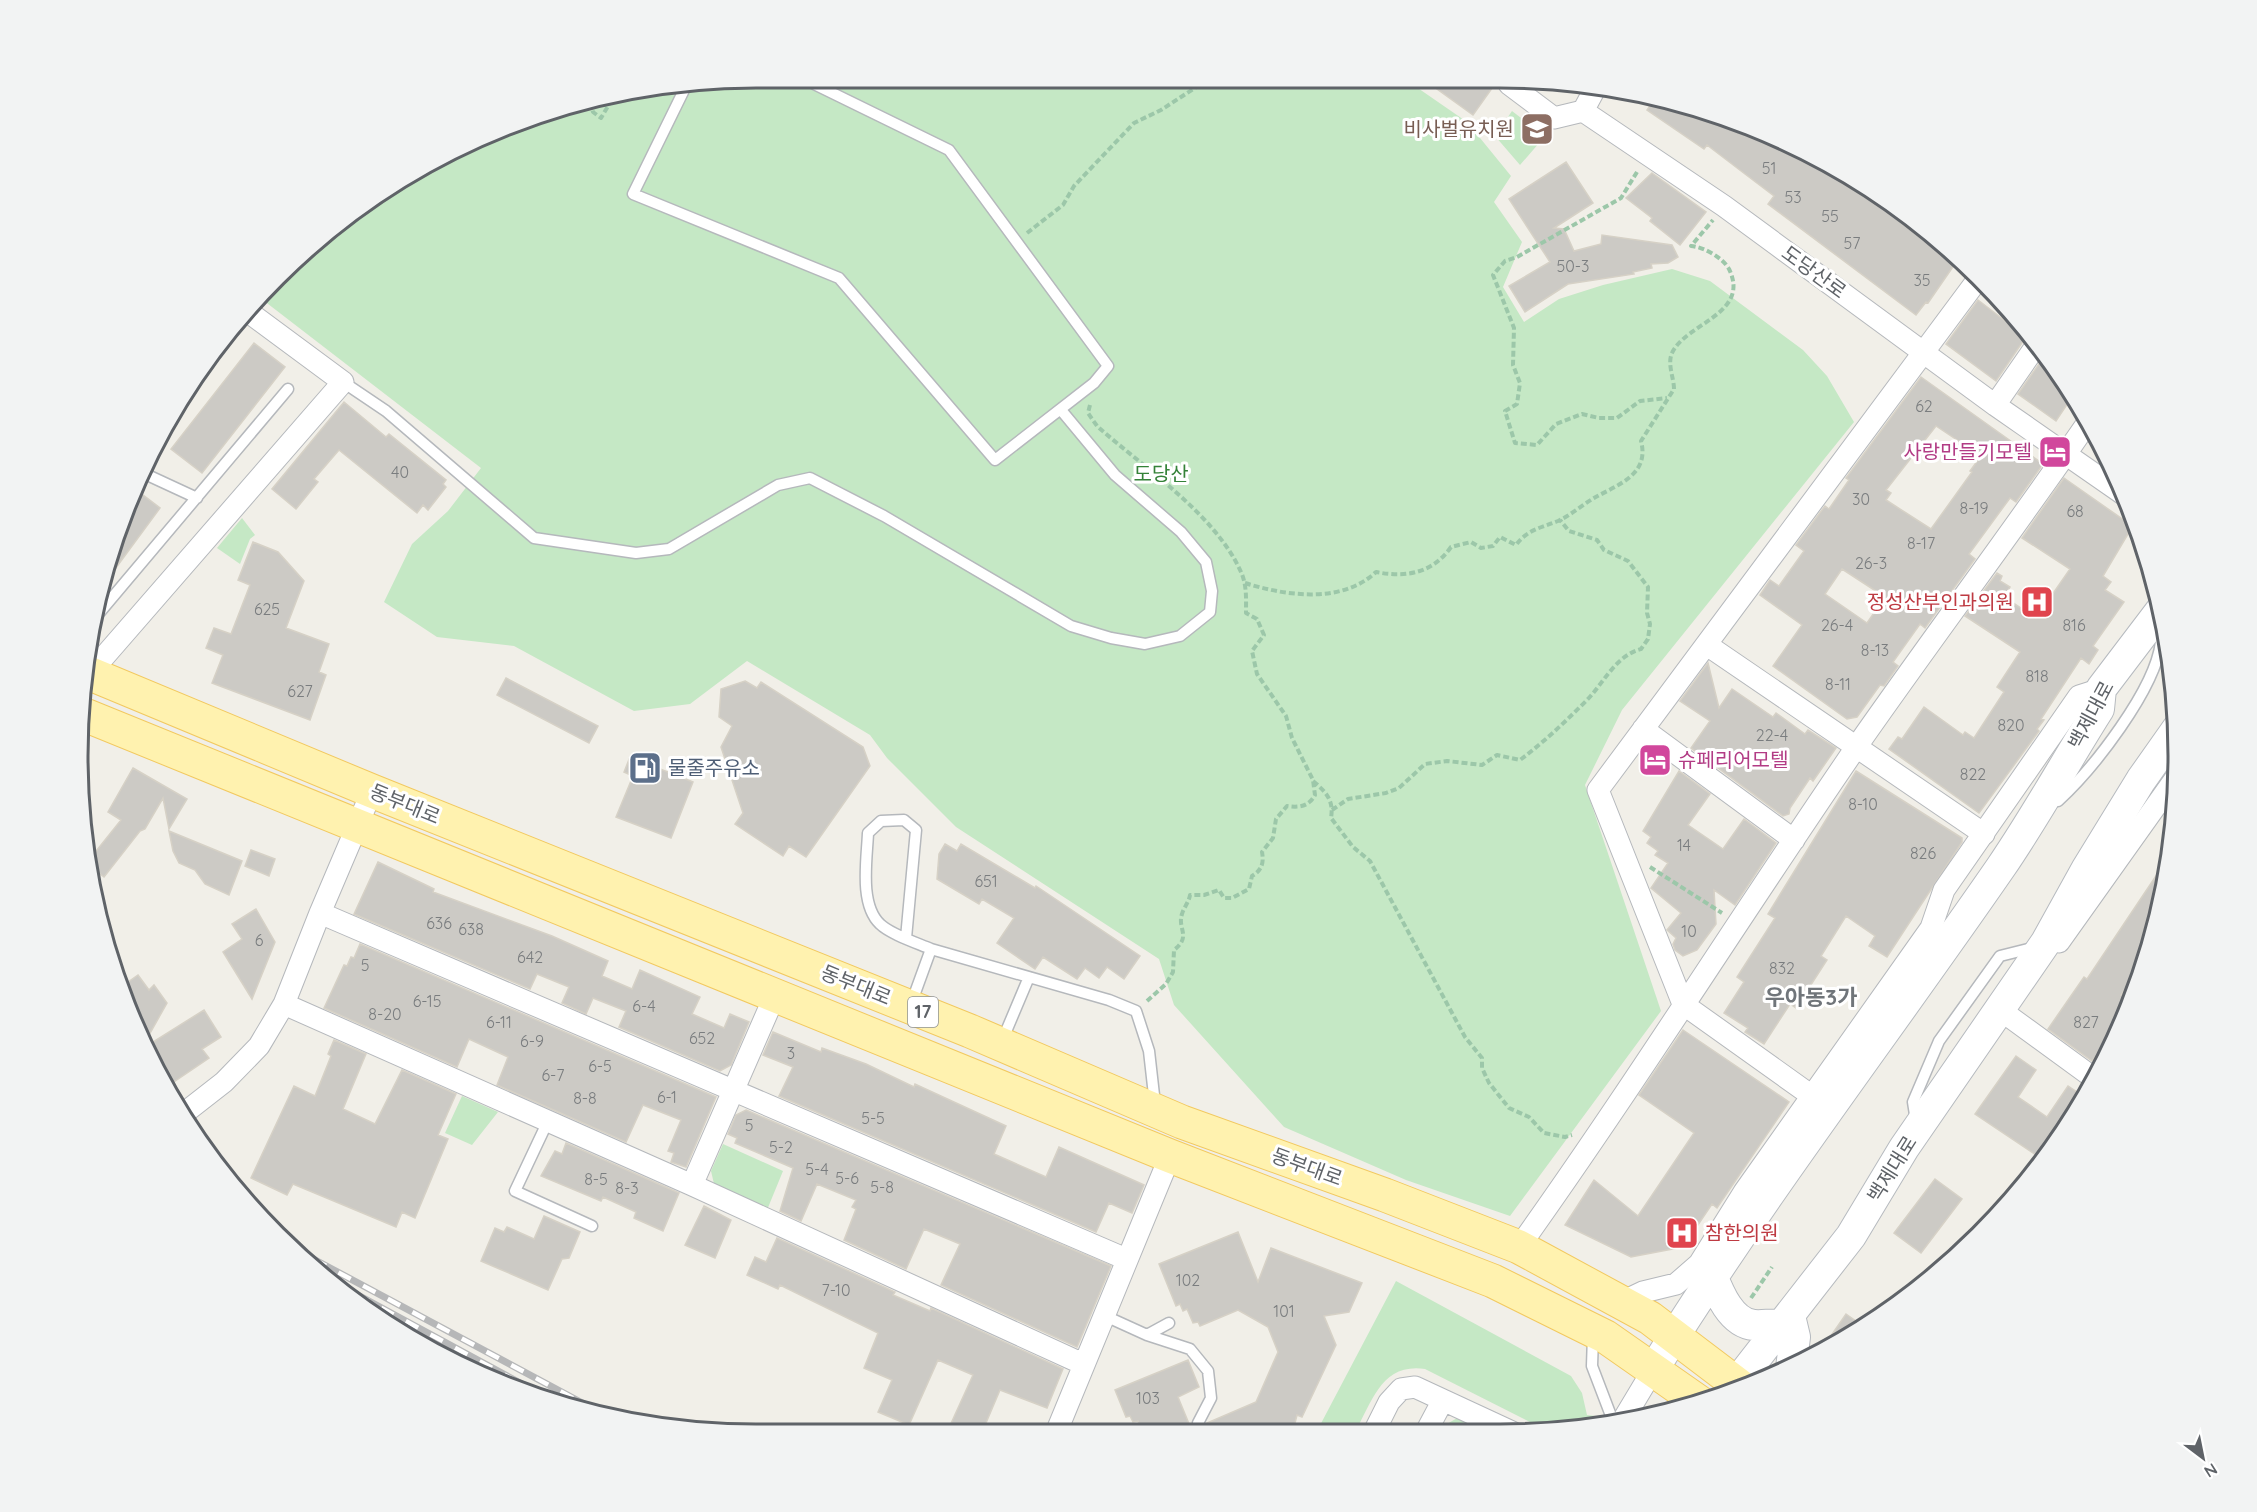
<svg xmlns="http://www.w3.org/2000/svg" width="2257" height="1512" viewBox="0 0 2257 1512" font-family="Quicksand,'Noto Sans KR',sans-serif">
	<rect width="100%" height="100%" fill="#f1efe8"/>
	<path fill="#c5e8c5" d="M667,84H1412L1467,122L1511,176L1494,202L1522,242L1503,287L1524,322L1559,299L1603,285L1672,269L1710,281L1803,350L1827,376L1854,422L1622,710L1585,785L1661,1011L1510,1216L1406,1180L1284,1127L1174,1005L1159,959L956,827L887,758L870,735L747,661L690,704L634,711L514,646L437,637L384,602L412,544L448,511L481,468L259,297L277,276L379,192L538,114Z
		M1512,111L1533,127L1531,132L1540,142L1520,165L1495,136Z
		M242,518L255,535L250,539L240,564L217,548Z
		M462,1096L498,1112L472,1145L445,1133Z
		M723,1144L783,1171L767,1210L715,1188L711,1171Z
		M1396,1281L1571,1376L1582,1393L1587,1415L1596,1416L1594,1424L1550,1432L1425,1369C1382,1363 1373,1400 1355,1432L1317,1431Z
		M1459,1417L1490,1432H1441L1445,1425Z"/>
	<path fill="#cccac5" stroke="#d6d1c6" stroke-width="1.5" fill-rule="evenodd" d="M1430,84H1495L1473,115Z
		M1656,97L1677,101L1754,130L1770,142L1774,138L1801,148L1948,246L1959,258L1928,303L1926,302L1916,315L1768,204L1774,196L1745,174L1707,145L1704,149L1647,110Z
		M1566,162L1593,203L1554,228L1564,229L1574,251L1601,244L1602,235L1672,245L1678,257L1668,263L1651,264L1652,268L1633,272L1634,274L1568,284L1525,312L1509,286L1550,262L1509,199Z
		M1652,173L1706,212L1680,245L1650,221L1652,218L1626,198Z
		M1978,300L2026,337L1996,381L1946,344Z
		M254,343L285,367L202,473L171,449Z
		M2046,354L2072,397L2056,421L2018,394Z
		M1921,377L2043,464L2016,502L2010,498L1969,554L1975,559L1925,628L1920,624L1893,662L1898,666L1884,686L1880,685L1857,717L1847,719L1773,666L1802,625L1760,595L1770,580L1779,586L1804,551L1796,545L1825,506L1829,509L1849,480L1846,478ZM1936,426L1981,456L1970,471L1972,472L1931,529L1886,500L1891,493L1886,490ZM1842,569L1885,597L1867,623L1825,594Z
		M344,402L386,437L389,434L446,480L443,484L446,487L428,510L423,505L417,513L339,450L314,479L318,482L296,509L272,489Z
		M2064,478L2128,523V534L2103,576L2111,582L2105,590L2124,602L2093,646L2098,650L2089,664L2081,658L2041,719L2044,720L2037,729L2039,731L1979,813L1889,749L1898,737L1902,739L1924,707L1963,735L1965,732L1974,738L2004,692L1997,687L2020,652L1965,616L1997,573L2002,576L2000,581L2010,587L2004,597L2036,618L2070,569L2022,538Z
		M134,488L160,508L104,584L101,581Z
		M253,542L278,552L304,581L286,628L329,644L319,672L326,675L310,720L212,683L223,655L206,648L214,628L231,634L250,585L238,580Z
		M1708,663L1719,708L1732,689L1773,717L1776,713L1805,734L1808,730L1836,748L1813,781L1810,778L1790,808L1789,814L1783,816L1691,748L1710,721L1680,701Z
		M506,678L598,726L589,743L497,695Z
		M745,681L757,688L761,682L863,747L870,766L806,857L789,846L783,856L735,824L743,813L721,747L732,726L719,717L721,689Z
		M630,757L693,782L671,838L616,817L633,776L624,772Z
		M133,768L187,799L169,829L163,798L145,829L140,831L104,877L90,866L89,860L121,820L108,812Z
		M1679,771L1710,794L1688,825L1723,849L1744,819L1776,843L1735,905L1714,890L1716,924L1697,950L1683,956L1675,950L1673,944L1676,938L1667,930L1681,913L1651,888L1668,863L1655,855L1658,851L1647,843L1651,837L1643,831Z
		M1856,771L1962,838V842L1887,957L1869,946L1875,936L1846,916L1821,956L1827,960L1796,1008L1790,1004L1764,1044L1745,1032L1748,1028L1724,1013L1744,982L1737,977L1775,918L1768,914Z
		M169,831L242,861L229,895L205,884L195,870L179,863L173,851Z
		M945,844L957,851L961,844L1035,888L1036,886L1140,956L1124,979L1107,967L1099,978L1085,968L1077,979L1043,957L1035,969L997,943L1014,918L982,899L979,904L937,879L939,854Z
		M251,850L275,859L269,876L245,866Z
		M2168,858L2146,959L2121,995L2131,1001L2103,1063L2095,1057L2092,1061L2048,1029L2084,977L2087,979Z
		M378,862L434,889L433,892L552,936L608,961L602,976L632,989L640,970L700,997L692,1014L724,1028L730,1014L749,1022L731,1065L720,1071L619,1027L626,1011L593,998L586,1014L562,1003L569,987L537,974L530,989L354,914Z
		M256,909L275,942L252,999L223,952L242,939L232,924Z
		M360,944L716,1097L686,1167L671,1162L674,1153L668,1151L681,1120L643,1105L626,1142L497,1085L508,1057L469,1039L457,1067L324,1008L344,965L347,966L351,957L354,958Z
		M138,975L149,990L154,985L167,1003L144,1044L129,1015L121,987Z
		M204,1010L221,1037L202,1049L209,1058L165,1088L145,1047Z
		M1683,1030L1789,1102L1717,1208L1712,1204L1683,1247L1631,1257L1565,1225L1594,1180L1638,1216L1694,1133L1639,1095Z
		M773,1032L821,1052L822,1048L866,1064L914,1087L915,1084L1006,1126L994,1154L1046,1177L1059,1147L1144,1185L1132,1213L1109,1203L1096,1232L779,1096L793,1067L763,1055Z
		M334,1040L366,1054L343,1109L375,1124L402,1070L456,1094L438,1135L448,1139L415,1218L402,1212L396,1227L293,1184L287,1195L251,1178L294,1086L315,1096L331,1056L328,1054Z
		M2016,1056L2036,1070L2018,1097L2047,1117L2068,1086L2086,1098L2042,1159L1975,1114Z
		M746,1110L1111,1266L1077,1347L941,1285L960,1244L924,1229L906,1269L844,1240L856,1209L852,1207L856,1200L817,1184L801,1221L780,1211L793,1168L735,1143L737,1138L728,1134L736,1115Z
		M566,1143L679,1193L663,1231L634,1218L636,1212L603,1197L601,1201L541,1176L555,1151L562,1154Z
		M1935,1179L1962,1199L1921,1253L1894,1233Z
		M704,1206L731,1220L715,1258L685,1245Z
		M544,1216L580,1232L569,1258L562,1259L548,1290L481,1261L495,1228L504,1232L507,1227L534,1239Z
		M1238,1232L1258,1282L1271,1248L1362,1283L1349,1312L1324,1316L1336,1345L1302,1417L1297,1415L1293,1431H1207V1423L1256,1402L1278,1352L1268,1327L1238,1310L1200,1326L1198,1322L1193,1323L1187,1309L1183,1311L1180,1304L1176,1306L1159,1264Z
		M777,1238L895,1292L893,1295L930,1311L931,1308L1063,1369L1047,1408L1000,1390L983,1430H948L973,1375L938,1360L909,1425L878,1412L892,1380L864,1368L878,1333L780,1285L778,1289L747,1275L755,1257L766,1262Z
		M1846,1314L1863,1326L1819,1353Z
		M1188,1360L1199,1387L1178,1397L1192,1431H1142L1138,1421L1133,1422L1130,1416L1126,1417L1115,1390Z"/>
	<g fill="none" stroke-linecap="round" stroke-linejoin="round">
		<g stroke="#b5b8bc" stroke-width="13">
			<path id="lane" d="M687,84L633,194L839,278L995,460L1094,383L1108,366L949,150L814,84
				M343,382L386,411L534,538L636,553L669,549L778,485L810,478L884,516L1071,626L1111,638L1145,644L1180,636L1210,612L1212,591L1206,562L1181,532L1115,475L1061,410
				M143,473L197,498
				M100,612L288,389
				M2053,801H2058C2093,769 2155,690 2161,642C2162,636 2161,629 2160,623
				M906,938L916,830L904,820L881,821L868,833C867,859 859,904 880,924C890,934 917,943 931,949L1109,1000L1136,1011L1149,1051L1155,1104
				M911,1004L931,949
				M1002,1041L1029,977
				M548,1121L515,1191L592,1226
				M1916,1121L1913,1102L1939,1041L2000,956L2028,949L2034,951
				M1103,1315L1147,1335L1190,1349L1208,1371L1211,1398L1198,1423L1200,1431
				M1147,1335L1169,1323
				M1593,1336L1592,1366L1613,1421"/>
		</g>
		<g stroke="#b5b8bc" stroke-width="23">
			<path id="street" d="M1509,84L1554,118L1583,111
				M1583,111L1724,206L1995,405L2123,494
				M1583,111L1597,85
				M1995,405L2038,343
				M1707,645L1984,834
				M89,674L343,382L247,311
				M1643,729L1794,840
				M320,913L1126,1259
				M2059,942L2175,779
				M284,1004L692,1185L1083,1364
				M1999,1009L2095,1079
				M1812,1096L1683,1004L1598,790L1978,279
				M183,1114L224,1082L259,1046L284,1004L320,913L372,791
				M692,1185L775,995
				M1519,1247C1636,1083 1743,912 1857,746C1933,637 2013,531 2088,422
				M1622,1302L1643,1292L1676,1284L1699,1264L1744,1192L1931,928L1944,890L2079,696L2101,689
				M1623,1420L1653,1370
				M1058,1428L1170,1156
				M1374,1432L1389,1402L1401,1389L1415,1387L1443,1400
				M1426,1432L1443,1400L1512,1432"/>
		</g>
		<g stroke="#b6babf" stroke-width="32">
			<path id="secondary" d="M1712,1275C1719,1293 1731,1323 1754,1325C1764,1326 1773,1323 1783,1325
				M1790,1316L1795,1337L1791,1368
				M1653,1370C1761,1196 1885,1035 2001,867C2036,816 2066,761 2099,709L2101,689L2161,610
				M1731,1390L1851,1236L1904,1148L2046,942L2087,868L2141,780L2177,729"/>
		</g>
		<g stroke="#f2c960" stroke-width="35">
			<path id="primary" d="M86,672L372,791L970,1031L1182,1122L1385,1195L1519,1247L1650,1318L1741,1387
				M80,713L1170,1156L1493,1281L1606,1337L1699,1402"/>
		</g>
		<path stroke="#9cc7a9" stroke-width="4" stroke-dasharray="6 3" stroke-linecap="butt" d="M590,102L593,112L601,118L614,96
			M1637,172L1621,198L1517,257L1505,261L1493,275L1514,328L1513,365L1520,383L1517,404L1505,411L1515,443L1537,445L1556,424L1582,414L1599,418H1617L1640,401L1667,398
			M1027,233L1063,205L1074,186L1134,123L1161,110L1201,84
			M1090,405L1088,413L1097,426C1144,468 1215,514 1241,572C1247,585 1246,599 1246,613L1257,619L1264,635L1252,651L1257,674L1286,716L1292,738L1313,780L1315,795C1309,806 1300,808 1287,806L1276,819L1273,838L1262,852C1264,863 1262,870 1252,876L1249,889L1232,898H1224L1219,890L1204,895H1190C1189,902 1184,907 1182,914C1177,929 1192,936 1174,950L1173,972L1166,984L1146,1002
			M1245,583C1286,596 1342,604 1376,572C1406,578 1433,573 1451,547L1471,542L1481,548L1493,546L1500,537L1516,545C1528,529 1541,528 1558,521C1571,515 1582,505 1594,498C1617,485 1650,475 1641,441L1674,389C1674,378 1667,364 1672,353C1686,323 1751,314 1729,269C1723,258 1704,247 1691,246L1713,220
			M1313,781C1326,792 1334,800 1331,818L1353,847L1370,861L1465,1037L1482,1058V1068L1489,1083L1509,1108L1529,1117L1544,1133L1565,1137L1572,1135
			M1332,810L1348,799L1386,793L1399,788L1425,764L1447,761L1482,765L1497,755L1520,760C1544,742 1565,722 1586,701C1604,683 1615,656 1641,649L1648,639L1650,624L1647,613L1648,587L1628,561L1604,550L1597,540L1569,531L1560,520
			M1650,867L1722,913
			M1751,1298L1772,1267"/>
		<use href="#lane" stroke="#fff" stroke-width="10"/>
		<use href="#street" stroke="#fff" stroke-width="21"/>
		<use href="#secondary" stroke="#fff" stroke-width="30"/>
		<use href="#primary" stroke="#fff2af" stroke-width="33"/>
		<g stroke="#b6b7b8" stroke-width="7">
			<path id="rail" d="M289,1246L601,1413
				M332,1281L555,1402"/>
		</g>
		<use href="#rail" stroke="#fff" stroke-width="4.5" stroke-dasharray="14" stroke-linecap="butt"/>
	</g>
	<defs>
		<g id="school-square" transform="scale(1.725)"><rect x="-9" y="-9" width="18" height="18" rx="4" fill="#8d6e63" stroke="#fff"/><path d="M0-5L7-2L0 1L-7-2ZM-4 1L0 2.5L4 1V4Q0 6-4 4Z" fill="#fff"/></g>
		<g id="hotel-square" transform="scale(1.725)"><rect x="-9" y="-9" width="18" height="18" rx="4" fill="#d1479c" stroke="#fff"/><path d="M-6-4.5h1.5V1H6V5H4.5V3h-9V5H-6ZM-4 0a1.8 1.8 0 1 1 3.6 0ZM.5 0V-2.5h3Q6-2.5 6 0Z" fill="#fff"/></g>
		<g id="hospital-square" transform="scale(1.725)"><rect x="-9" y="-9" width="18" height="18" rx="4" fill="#e0444e" stroke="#fff"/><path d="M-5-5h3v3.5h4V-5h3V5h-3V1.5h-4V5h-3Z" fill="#fff"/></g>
		<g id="fuel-square" transform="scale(1.725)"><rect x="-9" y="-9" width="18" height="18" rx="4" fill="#5c6f8a" stroke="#fff"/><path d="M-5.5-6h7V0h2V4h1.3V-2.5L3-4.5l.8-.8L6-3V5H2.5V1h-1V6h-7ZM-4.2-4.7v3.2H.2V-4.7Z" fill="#fff"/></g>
	</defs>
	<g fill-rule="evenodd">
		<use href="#school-square" x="1537" y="129"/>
		<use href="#hotel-square" x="2055" y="452"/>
		<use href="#hospital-square" x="2037" y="602"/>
		<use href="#hotel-square" x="1655" y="760"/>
		<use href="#fuel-square" x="645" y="768"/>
		<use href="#hospital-square" x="1682" y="1233"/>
	</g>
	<g text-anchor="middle" stroke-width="6" stroke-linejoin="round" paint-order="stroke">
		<g font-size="16" fill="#7a7d7f">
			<text x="1769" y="174">51</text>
			<text x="1793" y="203">53</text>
			<text x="1830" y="222">55</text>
			<text x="1852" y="249">57</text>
			<text x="1573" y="272">50-3</text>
			<text x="1922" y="286">35</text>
			<text x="1924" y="412">62</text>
			<text x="400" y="478">40</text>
			<text x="1861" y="505">30</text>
			<text x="1974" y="514">8-19</text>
			<text x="2075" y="517">68</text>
			<text x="1921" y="549">8-17</text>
			<text x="1871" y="569">26-3</text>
			<text x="267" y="615">625</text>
			<text x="1837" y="631">26-4</text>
			<text x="2074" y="631">816</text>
			<text x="1875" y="656">8-13</text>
			<text x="2037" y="682">818</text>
			<text x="1838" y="690">8-11</text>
			<text x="300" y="697">627</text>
			<text x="2011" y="731">820</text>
			<text x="1772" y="741">22-4</text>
			<text x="1973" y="780">822</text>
			<text x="1863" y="810">8-10</text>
			<text x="1684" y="851">14</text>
			<text x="1923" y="859">826</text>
			<text x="986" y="887">651</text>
			<text x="439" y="929">636</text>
			<text x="471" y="935">638</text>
			<text x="1689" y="937">10</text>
			<text x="259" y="946">6</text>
			<text x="530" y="963">642</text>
			<text x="365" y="971">5</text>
			<text x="1782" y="974">832</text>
			<text x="427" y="1007">6-15</text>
			<text x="644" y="1012">6-4</text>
			<text x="385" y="1020">8-20</text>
			<text x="499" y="1028">6-11</text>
			<text x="2086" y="1028">827</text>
			<text x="702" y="1044">652</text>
			<text x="532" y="1047">6-9</text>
			<text x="791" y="1059">3</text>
			<text x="600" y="1072">6-5</text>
			<text x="553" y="1081">6-7</text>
			<text x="667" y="1103">6-1</text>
			<text x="585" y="1104">8-8</text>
			<text x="873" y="1124">5-5</text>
			<text x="749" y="1131">5</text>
			<text x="781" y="1153">5-2</text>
			<text x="817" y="1175">5-4</text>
			<text x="847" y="1184">5-6</text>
			<text x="596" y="1185">8-5</text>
			<text x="882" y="1193">5-8</text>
			<text x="627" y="1194">8-3</text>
			<text x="1188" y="1286">102</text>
			<text x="836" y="1296">7-10</text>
			<text x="1284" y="1317">101</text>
			<text x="1148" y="1404">103</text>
		</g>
		<rect fill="#fff" stroke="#8f9295" stroke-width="1.5" x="908" y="997" width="30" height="30" rx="4.5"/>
		<g font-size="18" font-weight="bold" fill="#5f6368">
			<text x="923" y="1018">17</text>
		</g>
		<g font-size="20" fill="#785e54" stroke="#fff" text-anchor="end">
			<text x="1514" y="136">비사벌유치원</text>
		</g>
		<g font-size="20" fill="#5f6368" stroke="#fff">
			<text transform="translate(1814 272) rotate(36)" y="7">도당산로</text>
			<text transform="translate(2091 715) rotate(-62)" y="7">백제대로</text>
			<text transform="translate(405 804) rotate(22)" y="7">동부대로</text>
			<text transform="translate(856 985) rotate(22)" y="7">동부대로</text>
			<text transform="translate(1307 1167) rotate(20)" y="7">동부대로</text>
			<text transform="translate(1892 1169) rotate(-58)" y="7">백제대로</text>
		</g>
		<g font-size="20" fill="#b23c85" stroke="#fff" text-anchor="end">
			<text x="2032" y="459">사랑만들기모텔</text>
			<text x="1678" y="767" text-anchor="start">슈페리어모텔</text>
		</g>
		<g font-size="20" fill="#348238" stroke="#fff">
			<text x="1161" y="481">도당산</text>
		</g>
		<g font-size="20" fill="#be3a42" stroke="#fff" text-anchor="end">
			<text x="2014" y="609">정성산부인과의원</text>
			<text x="1705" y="1240" text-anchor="start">참한의원</text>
		</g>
		<g font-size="20" fill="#4e5e75" stroke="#fff" text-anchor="start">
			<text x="668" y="775">물줄주유소</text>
		</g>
		<g font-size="22" font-weight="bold" fill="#70757a" stroke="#fff">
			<text x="1811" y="1005">우아동3가</text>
		</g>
	</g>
	<path d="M0 0H2257V1512H0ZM756 88H1500A668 668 0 0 1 2168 756V756A668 668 0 0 1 1500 1424H756A668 668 0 0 1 88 756V756A668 668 0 0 1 756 88Z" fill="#f2f3f3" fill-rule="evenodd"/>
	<path fill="none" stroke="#5f6368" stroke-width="3" d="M756 88H1500A668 668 0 0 1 2168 756V756A668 668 0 0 1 1500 1424H756A668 668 0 0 1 88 756V756A668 668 0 0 1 756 88Z"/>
	<g transform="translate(2203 1458) rotate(148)" stroke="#ffffff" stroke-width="4.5" paint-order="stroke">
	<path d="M0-4.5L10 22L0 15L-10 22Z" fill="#5f6368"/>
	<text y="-9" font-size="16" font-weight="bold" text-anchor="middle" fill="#5f6368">N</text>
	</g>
</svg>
